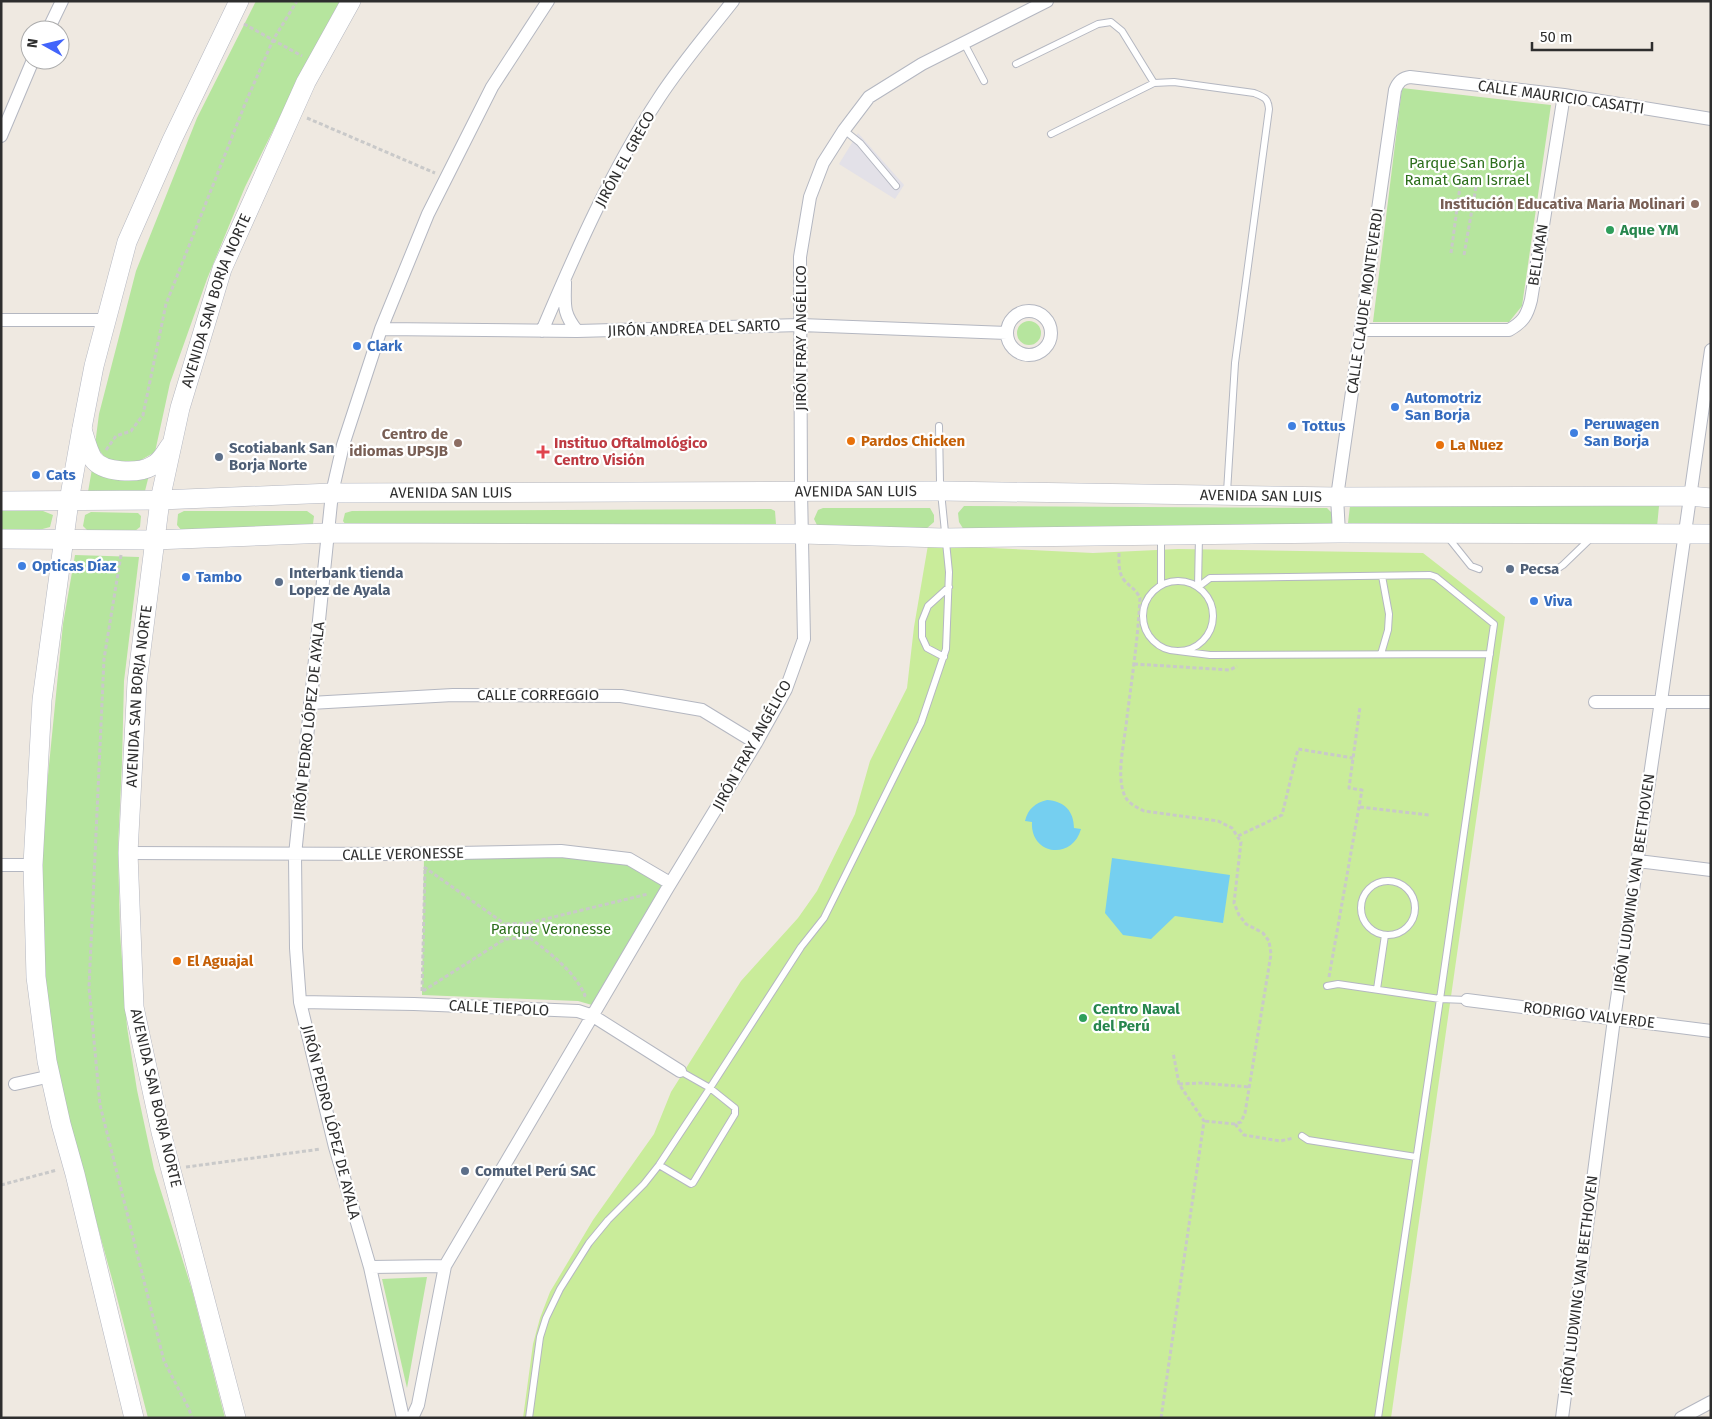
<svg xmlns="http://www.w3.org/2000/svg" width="1712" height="1419" viewBox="0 0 1712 1419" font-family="'Fira Sans',sans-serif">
	<rect width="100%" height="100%" fill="#efe9e1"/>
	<path fill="#e3e1e8" d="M858,133L904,185L895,199L839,164Z"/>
	<path fill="#b6e59e" d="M256,1H340L311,54L245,187L207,279L170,383L155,452L134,464L107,460L95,445L99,414L136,271L197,118Z
		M1402,88L1551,105L1522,306L1509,322H1373Z
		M1017 333a12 12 0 1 1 24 0a12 12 0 1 1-24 0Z
		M92,469L149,475L144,495L88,492Z
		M964,506L1327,508L1332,513L1333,522L1326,527L964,530L959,522L958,513Z
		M1350,506H1659L1657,527L1348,523Z
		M823,508H930L934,515V522L926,529L817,525L814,519L818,510Z
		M771,509L775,511L776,524L771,527L348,528L343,521L345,513L352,511Z
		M1,511H43L53,515L50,527L39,530H1Z
		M184,511H307L314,516L313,524L303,530L182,531L177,525L178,514Z
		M91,512L138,513L141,516L140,527L135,531L87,530L83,526L85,515Z
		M75,555L139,557L124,681L122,763L118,848L120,933L127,1027L137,1090L154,1169L192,1290L225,1418H148L114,1286L61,1093L45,988L42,836L63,624Z
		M424,856L561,857L626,864L662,885L592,1005L578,1001L422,995Z
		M427,1277L407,1388L382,1279Z"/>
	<path fill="#c9ec9a" d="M928,545L1093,553L1178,549L1423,553L1505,617L1391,1418H523L533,1344L540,1318L550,1292L593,1220L654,1134L671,1092L741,981L798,918L817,891L855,814L870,761L907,688L914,627Z"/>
	<path fill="#75cff0" d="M1047,800C1064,801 1074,811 1074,828L1081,829C1072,861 1030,855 1032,822L1025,821C1028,809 1035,803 1047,800Z
		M1112,858L1230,875L1223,923L1175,916L1151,939L1123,935L1105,913Z"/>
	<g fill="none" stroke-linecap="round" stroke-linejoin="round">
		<g stroke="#b4b7c1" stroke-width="8">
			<path id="service" d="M964,43L984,81
				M1016,64L1098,24L1111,22L1122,31L1154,83
				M844,130L860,143L896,186
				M1051,134L1154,83L1174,82L1254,93C1264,97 1268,98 1269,109L1235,363L1227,492
				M1447,536L1471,566L1479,569
				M1161,537V585
				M1557,569L1563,565L1591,538
				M1143 616a35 35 0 1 1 70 0a35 35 0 1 1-70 0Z
				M1198,587L1210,578L1430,575L1436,577L1494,624L1440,999L1378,1418
				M1198,587L1199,536
				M1178,651L1210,655L1490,654
				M1381,654L1388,630L1389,614L1382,576
				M944,657L927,648L922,637V621L928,606L949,587
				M1361 908a27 27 0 1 1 54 0a27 27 0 1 1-54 0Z
				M1327,986L1338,984L1440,999L1467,1000
				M1377,989L1385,935
				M1302,1136L1308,1140L1416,1157
				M659,1165L691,1184L693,1183L735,1114V1108L710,1088L680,1071
				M529,1418L540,1337L546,1318L560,1289L589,1243L608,1220L644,1184L659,1165L710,1088L801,947L824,918L921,723L946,649L949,572L940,482L939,426"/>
		</g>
		<g stroke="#b4b7c1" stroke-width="14">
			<path id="minor" d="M48,30L62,1
				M1,136L33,60
				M565,282C565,305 562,312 577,331
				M1007 333a22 22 0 1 1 44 0a22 22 0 1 1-44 0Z
				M1,320H106
				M381,329L577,331L801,325L1007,333
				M1361,330H1509C1523,322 1527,316 1531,300L1564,95
				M542,331C576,251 611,171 659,98C681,64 708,33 733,1
				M1339,533L1337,497L1395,90C1398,82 1402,78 1410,77L1564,95L1711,119
				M1595,702H1711
				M310,703L453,695L621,696L702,710L756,743
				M128,853L405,854L561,851L629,859L670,883
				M1638,861L1711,870
				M1,865H33
				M1467,1000L1711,1031
				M300,1002L414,1004L578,1011L593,1016L680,1071
				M15,1084L51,1076
				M370,1267L445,1266
				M403,1418L370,1267L335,1147L300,1002L296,948L295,855L332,493L343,445L381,329L428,214L492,87L548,1
				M412,1418L418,1405L445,1266L667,889L756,743L786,689L804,639L801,491L800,257L810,197L823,163L844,130L869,97L922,64L1047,1
				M1562,1418L1614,1019L1661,701L1711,350
				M1681,1418L1711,1402"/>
		</g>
		<g stroke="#b4b7c1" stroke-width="20">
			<g id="secondary">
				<path d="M82,429C85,439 88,451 93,459C103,473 138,474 152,466C161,462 165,453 170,446"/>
				<path id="s1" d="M1,501L160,500L332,493L942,491L1337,497L1689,496L1711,498"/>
				<path d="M1,539L154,540L328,533L802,534L943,538L1339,533L1711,534"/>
				<path d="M134,1418L75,1174L61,1124L47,1061L42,1023L36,977L33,865L42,700L69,501L82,428L94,366L127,242L172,140L239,1"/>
				<path id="s2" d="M236,1418L161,1132L134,1007L128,853L137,682L160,500L180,408L222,269L306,82L351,1"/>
			</g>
		</g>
		<path stroke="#c9c9c9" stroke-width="3" stroke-dasharray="4 2.5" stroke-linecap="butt" d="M244,24L302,56
			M307,118L435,173
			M1451,253L1461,179
			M1464,255L1477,181
			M106,450L116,436L131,431L143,415L166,304L245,104L273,40L297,1
			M1119,553C1119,562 1118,572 1124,580C1131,588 1135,588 1140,598C1138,638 1132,678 1127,717C1125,740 1116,773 1124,794C1127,803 1136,807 1144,811L1218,821L1232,828L1241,842L1234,903L1239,915L1246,924L1263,933L1269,941L1271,954L1245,1113L1241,1122L1235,1124L1204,1121
			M121,555L104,659L89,987L100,1105L164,1361L189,1409L192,1418
			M1134,664L1230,670L1237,666
			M1360,807L1429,815
			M1238,836L1282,815L1298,749L1353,758
			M424,867L505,924
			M529,923L648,894
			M530,938C551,954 573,970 585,995L583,999
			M1329,977L1362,790L1349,788L1360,707
			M422,991L425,868
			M423,991L505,939L530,938L529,923L505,924V939
			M1179,1084L1201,1083L1249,1087
			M1235,1124L1244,1135L1280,1141L1294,1138
			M186,1167L321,1149
			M1,1185L57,1170
			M1161,1418L1204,1121L1179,1084L1173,1052"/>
		<use href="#service" stroke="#fff" stroke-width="6"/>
		<use href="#minor" stroke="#fff" stroke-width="12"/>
		<use href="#secondary" stroke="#fff" stroke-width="19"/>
	</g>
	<g fill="#8d6e63" stroke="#fff" stroke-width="2">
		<circle cx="1695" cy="204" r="5"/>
		<circle cx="458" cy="443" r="5"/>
	</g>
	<g fill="#2e9e5b" stroke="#fff" stroke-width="2">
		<circle cx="1610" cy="230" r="5"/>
		<circle cx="1083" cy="1018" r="5"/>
	</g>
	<g fill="#3f7fe0" stroke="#fff" stroke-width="2">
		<circle cx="357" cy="346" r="5"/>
		<circle cx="1395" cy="407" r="5"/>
		<circle cx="1292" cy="426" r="5"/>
		<circle cx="1574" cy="433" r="5"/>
		<circle cx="36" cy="475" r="5"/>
		<circle cx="22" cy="566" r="5"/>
		<circle cx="186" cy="577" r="5"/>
		<circle cx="1534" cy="601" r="5"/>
	</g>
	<g fill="#e8710a" stroke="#fff" stroke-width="2">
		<circle cx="851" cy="441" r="5"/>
		<circle cx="1440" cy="445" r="5"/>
		<circle cx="177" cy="961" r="5"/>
	</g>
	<path fill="#e0444e" stroke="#fff" stroke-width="2" d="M540.5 444.5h5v5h5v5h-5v5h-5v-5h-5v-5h5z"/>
	<g fill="#5c6f8a" stroke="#fff" stroke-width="2">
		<circle cx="219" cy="457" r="5"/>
		<circle cx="1510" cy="569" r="5"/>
		<circle cx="279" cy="582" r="5"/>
		<circle cx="465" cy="1171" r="5"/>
	</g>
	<g text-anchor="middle" stroke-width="4.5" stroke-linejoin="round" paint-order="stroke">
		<g font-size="15" fill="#2e2e2e" stroke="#fff">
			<text transform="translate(1561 97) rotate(8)" y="5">CALLE MAURICIO CASATTI</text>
			<text transform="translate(625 159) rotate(-61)" y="5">JIRÓN EL GRECO</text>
			<text transform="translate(1538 255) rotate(-81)" y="5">BELLMAN</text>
			<text dy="5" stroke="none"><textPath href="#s2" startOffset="1140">AVENIDA SAN BORJA NORTE</textPath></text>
			<text transform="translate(1365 301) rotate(-82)" y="5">CALLE CLAUDE MONTEVERDI</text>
			<text transform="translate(694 328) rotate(-2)" y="5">JIRÓN ANDREA DEL SARTO</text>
			<text transform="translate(801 338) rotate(-90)" y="5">JIRÓN FRAY ANGÉLICO</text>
			<text dy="5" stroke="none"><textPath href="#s1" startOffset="855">AVENIDA SAN LUIS</textPath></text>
			<text dy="5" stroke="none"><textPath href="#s1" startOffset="450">AVENIDA SAN LUIS</textPath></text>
			<text dy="5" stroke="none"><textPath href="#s1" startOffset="1260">AVENIDA SAN LUIS</textPath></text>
			<text x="538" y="700">CALLE CORREGGIO</text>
			<text dy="5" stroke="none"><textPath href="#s2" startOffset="735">AVENIDA SAN BORJA NORTE</textPath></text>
			<text transform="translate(309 721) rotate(-84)" y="5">JIRÓN PEDRO LÓPEZ DE AYALA</text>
			<text transform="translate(752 745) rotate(-61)" y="5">JIRÓN FRAY ANGÉLICO</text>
			<text transform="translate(403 854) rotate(-1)" y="5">CALLE VERONESSE</text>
			<text transform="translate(1634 883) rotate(-82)" y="5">JIRÓN LUDWING VAN BEETHOVEN</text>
			<text transform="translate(499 1008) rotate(3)" y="5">CALLE TIEPOLO</text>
			<text transform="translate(1589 1015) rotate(7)" y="5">RODRIGO VALVERDE</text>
			<text transform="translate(156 1098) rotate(77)" y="5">AVENIDA SAN BORJA NORTE</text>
			<text transform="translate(331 1122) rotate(76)" y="5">JIRÓN PEDRO LÓPEZ DE AYALA</text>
			<text transform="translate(1579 1285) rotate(-83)" y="5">JIRÓN LUDWING VAN BEETHOVEN</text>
		</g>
		<g font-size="15" fill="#2c6e1b" stroke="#fff">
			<text x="1467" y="168">Parque San Borja<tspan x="1467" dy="17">Ramat Gam Isrrael</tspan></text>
			<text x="551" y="934">Parque Veronesse</text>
		</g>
		<g font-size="15" font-weight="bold" fill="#785e54" stroke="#fff" text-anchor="end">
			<text x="1685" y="209">Institución Educativa Maria Molinari</text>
			<text x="448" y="439">Centro de<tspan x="448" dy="17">idiomas UPSJB</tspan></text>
		</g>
		<g font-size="15" font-weight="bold" fill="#27864d" stroke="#fff" text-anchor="start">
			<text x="1620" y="235">Aque YM</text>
			<text x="1093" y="1014">Centro Naval<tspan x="1093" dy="17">del Perú</tspan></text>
		</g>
		<g font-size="15" font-weight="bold" fill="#366cbe" stroke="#fff" text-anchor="start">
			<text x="367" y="351">Clark</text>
			<text x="1405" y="403">Automotriz<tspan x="1405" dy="17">San Borja</tspan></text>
			<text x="1584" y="429">Peruwagen<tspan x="1584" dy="17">San Borja</tspan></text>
			<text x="1302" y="431">Tottus</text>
			<text x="46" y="480">Cats</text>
			<text x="32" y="571">Opticas Díaz</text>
			<text x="196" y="582">Tambo</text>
			<text x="1544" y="606">Viva</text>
		</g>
		<g font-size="15" font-weight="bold" fill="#c56008" stroke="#fff" text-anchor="start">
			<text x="861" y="446">Pardos Chicken</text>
			<text x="1450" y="450">La Nuez</text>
			<text x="187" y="966">El Aguajal</text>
		</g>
		<g font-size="15" font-weight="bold" fill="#be3a42" stroke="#fff" text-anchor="start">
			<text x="554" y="448">Instituo Oftalmológico<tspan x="554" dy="17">Centro Visión</tspan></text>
		</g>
		<g font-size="15" font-weight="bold" fill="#4e5e75" stroke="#fff" text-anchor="start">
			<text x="229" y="453">Scotiabank San<tspan x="229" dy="17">Borja Norte</tspan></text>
			<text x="1520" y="574">Pecsa</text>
			<text x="289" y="578">Interbank tienda<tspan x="289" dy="17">Lopez de Ayala</tspan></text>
			<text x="475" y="1176">Comutel Perú SAC</text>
		</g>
	</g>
	<rect width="1712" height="1419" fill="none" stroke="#2e2e2e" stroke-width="5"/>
	<g transform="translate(45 45) rotate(278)"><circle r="24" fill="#ffffff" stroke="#ababab"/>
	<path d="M0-4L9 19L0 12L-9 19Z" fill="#4264fb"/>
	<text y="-8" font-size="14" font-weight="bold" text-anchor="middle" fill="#2e2e2e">N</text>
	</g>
	<path d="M1532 42v8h120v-8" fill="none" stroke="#2e2e2e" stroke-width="2.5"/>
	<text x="1540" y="42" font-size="15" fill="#2e2e2e" stroke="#ffffff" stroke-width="4" paint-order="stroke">50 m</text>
</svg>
